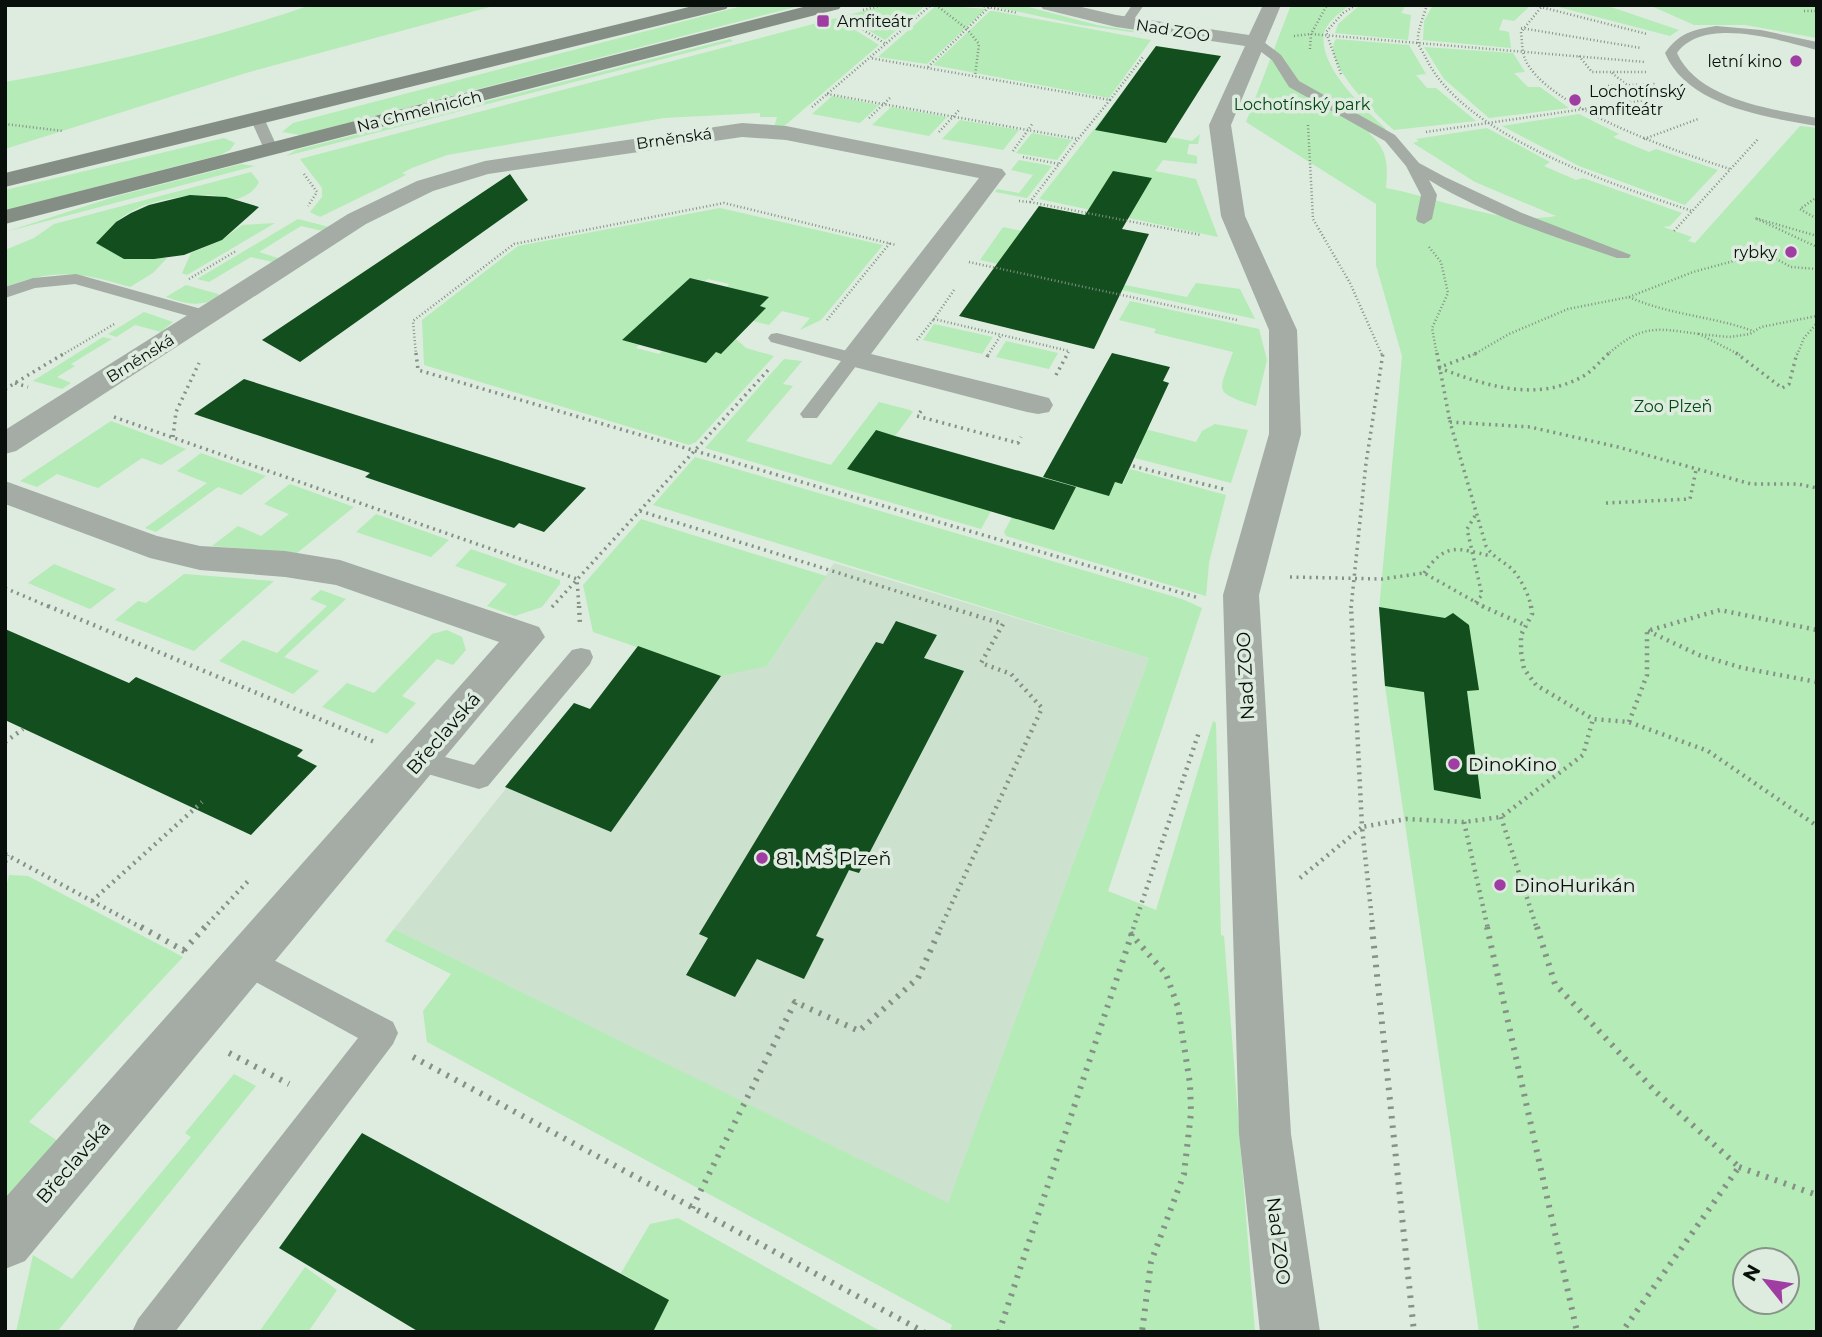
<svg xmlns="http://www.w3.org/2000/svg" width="1822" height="1337" viewBox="0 0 1822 1337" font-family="Montserrat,sans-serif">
	<rect width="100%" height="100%" fill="#ddecde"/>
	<path fill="#cde2ce" d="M834,563L1149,658L948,1204L394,929L574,703L597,711L624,675L618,673L638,646L767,666Z"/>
	<path fill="#b4ebb7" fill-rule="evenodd" d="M311,5H497L246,73L5,149V82C109,64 212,39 311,5Z
		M746,5H803L300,135L282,132L293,123Z
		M886,5H926L885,40L844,16Z
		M937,5L986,9L927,64L878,57Z
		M986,5H1021L1097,25L1216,44L1081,25Z
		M1291,5H1350C1341,12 1326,22 1324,34C1318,67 1365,109 1386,129L1369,133C1388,150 1388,164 1386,188C1440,198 1501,226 1556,216L1475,182L1413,143L1419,141L1416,139L1487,128L1550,162L1544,166L1576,180L1583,178L1682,213L1670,226L1663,227L1692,237L1688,241L1695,243L1800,126L1817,128V1332H1479L1385,686L1379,610L1402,356L1376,265V204L1246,122ZM1745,1260H1787V1302H1745Z
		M1360,5H1406L1401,13L1411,15L1408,40L1335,33L1338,24Z
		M1433,5H1523L1529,7L1514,21L1503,19L1499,30L1509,32L1511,48L1423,40L1424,21Z
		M1551,5H1605L1679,30L1670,36Z
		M1649,5H1817V38L1745,25H1694Z
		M990,11H993L1151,40L1109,98L933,65Z
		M836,18L879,45L783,127H774L777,117H760V113L664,118L447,155L412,168L402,173L406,175L320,217L310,212L322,197V188L300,159Z
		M730,39L733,41L286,156L296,150Z
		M1336,39L1409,45L1426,74L1416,75L1427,88H1436L1476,121L1394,130C1377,116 1320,60 1336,39Z
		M1424,47L1513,53L1525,72L1514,73L1528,87H1540L1569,108L1489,118L1444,79Z
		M832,96L879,105L860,123L812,114Z
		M1120,96L1143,132L1192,141L1200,134L1198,144H1189L1187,154L1197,156V164L1163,160L1155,171L1196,179L1218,237L1039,199Z
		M891,107L947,117L929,136L872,125Z
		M1579,114L1619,134L1613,137L1649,152L1656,149L1718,170L1685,205L1579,166L1502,126Z
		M960,120L1019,130L1003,150L942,139Z
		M1032,133L1072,140L1057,160L1016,153Z
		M224,138L235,143L230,150L220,155L5,210V190Z
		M1019,160L1052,166L1027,198L995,192L997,189L1019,193L1033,175L1011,170Z
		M241,164L255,166L5,232L117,196Z
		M251,172L259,182C255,191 243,199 233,199C224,198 216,195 207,195C174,195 115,205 104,241L107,249L134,259L167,258L153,273L130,287C81,272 55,268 5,287V250L34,238L54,224Z
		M720,208L883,245L821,320L800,330L810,318L782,311L769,325L753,321L765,308L760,306L768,297L727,287L729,284L708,279L705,281L690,278L623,340L639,345L636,348L659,354L662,351L706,363L716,352L722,353L736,339L746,348L774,356L696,442L689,445L424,365L422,320L518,246Z
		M298,219L329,227L323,231L301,226L259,252L278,258L273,262L251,257L209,282L197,279Z
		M275,223L187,275L182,273L191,253L222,240L242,225Z
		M1003,227L1022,231L1048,275L980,260Z
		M1062,277L1093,279L1187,297L1196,283L1240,289L1255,319Z
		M186,285L218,294L220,296C200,308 187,304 166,297Z
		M1130,301L1259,329L1267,360L1256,406C1210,392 1220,391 1233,352L1154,333L1156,329L1119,320Z
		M144,312L173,322L161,332L135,325L116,337L108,334Z
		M934,324L993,337L982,354L923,340Z
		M103,337L112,339L71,364L75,366L57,377L71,383L62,389L33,381Z
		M1006,341L1058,353L1049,369L996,357Z
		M784,359L802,361L783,384L793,386L746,441L831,465L879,402L910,410L913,412L895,436L875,431L848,469L991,511L981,529L705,448Z
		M111,421L186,449L161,465L142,458L98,488L57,474L37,487L20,481Z
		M1215,424L1248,430L1231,483L1135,458L1141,445L1134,443L1141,428L1196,442L1202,431Z
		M201,453L266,476L241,495L218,487L156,532L145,528L207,483L177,471Z
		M695,457L1182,599L1202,608L1108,891L1156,910L1213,721L1216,723L1221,935L1224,936L1255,1332H950L952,1325L427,1042L423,1011L451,974L385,941L394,929L948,1203L1149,658L653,505Z
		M1130,469L1226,495L1209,563L1206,596L1006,536L1004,532L1012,517L1054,530L1076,487L1109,495L1115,482L1123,484Z
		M290,484L354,507L297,553L212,546L238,526L261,536L289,514L264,504Z
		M376,514L449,540L431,557L356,532Z
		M641,519L826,576L767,666L721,676L593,632L583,585Z
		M471,549L560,580V584L542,607L515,616L487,606L507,584L455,566Z
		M54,564L116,589L90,609L28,583Z
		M184,574L274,581L194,651L115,620L138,601L146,603Z
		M321,590L346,599L284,657L319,671L293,694L219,661L243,640L277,653L327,606L310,599Z
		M447,630L462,637L466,650L453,665L437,659L402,696L416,703L387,734L322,707L347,683L374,693L432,634Z
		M9,875L28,876L183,957L29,1122L61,1143L5,1203V891Z
		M234,1074L256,1086L57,1332H16L33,1255L72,1279L191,1137L185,1133Z
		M678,1218L882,1332H653L669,1300L621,1273L650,1224Z
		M305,1267L337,1290L308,1332H259Z"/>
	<path fill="#124e1e" d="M1156,46L1221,56L1166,143L1095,130Z
		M1113,171L1152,178L1122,229L1149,234L1094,349L959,316L1039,206L1085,215Z
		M510,174L528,200L300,362L262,340Z
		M190,195L226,197L259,207L222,240L184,255L154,259H124L96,243L116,222L131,213L149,205Z
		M690,278L769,297L760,306L766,308L721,354L716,352L706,363L622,340Z
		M1112,353L1170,367L1163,381L1169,383L1122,484L1115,482L1109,496L1043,477Z
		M244,379L353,414L586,488L544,532L519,523L514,528L365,477L370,473L194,414Z
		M876,430L895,436L1076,487L1054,530L847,469Z
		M1379,607L1445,618L1453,613L1469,625L1479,690L1467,691L1481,799L1434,790L1424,692L1385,686Z
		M896,621L937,635L924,658L964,671L859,873L849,870L816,936L824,939L804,979L757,959L735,997L686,975L708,938L699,934L876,642L883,644Z
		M5,629L129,683L136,677L303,750L297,756L317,766L251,835L5,720Z
		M638,646L721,676L611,832L505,787L574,703L590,709Z
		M362,1133L669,1300L653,1332H419L279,1248Z"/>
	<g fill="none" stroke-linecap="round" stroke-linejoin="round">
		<path stroke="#859086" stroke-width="2.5" stroke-dasharray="1 2.5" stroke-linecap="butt" d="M936,5L967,29L979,44L975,76
			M977,5L1018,13
			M1427,5C1424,15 1417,31 1418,41C1418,46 1423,52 1425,56C1460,135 1614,185 1692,211
			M1533,5L1647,34
			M1543,5L1521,32C1522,40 1522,52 1525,59C1546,108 1681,153 1730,169
			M863,10L883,5
			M1804,11H1817
			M857,26L886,44
			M1521,28L1641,48
			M1294,36L1311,34L1645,62
			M1310,49L1311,34L1327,5
			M1579,56L1592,72H1647
			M928,67L989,7
			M1612,73L1627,85
			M1341,74L1326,32L1343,13L1356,5
			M1608,86L1656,84
			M1609,87L1630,102
			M827,94L1078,139L1110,100L870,58
			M1110,100L1143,57
			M812,107L931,5
			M869,118L891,97
			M5,124L63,131
			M1308,125L1313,219L1350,283L1382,355
			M939,132L960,109
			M1426,132L1667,97
			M1644,139L1698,119
			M1013,151L1033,123
			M1023,157L1059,164
			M304,174L317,192L308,206
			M1817,197L1800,209L1817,219
			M1019,201L1030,202L1078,139
			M1030,202L1201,235
			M1674,231L1758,139
			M1817,236L1755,218L1817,247
			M1429,247L1441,262L1448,293L1432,328L1437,355
			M969,262L1237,320
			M189,279L236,251
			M954,290L934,319L1069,351L1067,355
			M1629,297C1669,315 1712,316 1753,331
			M827,320L890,243
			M917,340L934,319
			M62,355L116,323
			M416,355L413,321L514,244L724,203L896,245
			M988,355L1001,335
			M1473,355L1509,334L1568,309L1629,297L1693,272L1741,259L1771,256L1791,267L1817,269
			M1607,355C1642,324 1655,328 1699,334
			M1740,355L1699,334L1729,337L1750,334L1761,327L1817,316
			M1797,355L1804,338L1817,323"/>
		<path stroke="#859086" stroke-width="3.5" stroke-dasharray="2 4.5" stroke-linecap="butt" d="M416,353L418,370L1199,598
			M1437,353L1450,422
			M1736,353L1782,388L1789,384L1797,353
			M987,357L989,353
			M1438,368L1477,353
			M1439,368C1485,385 1533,402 1580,378C1591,373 1600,361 1609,353
			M1056,375L1068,353
			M15,383L28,387
			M5,389L65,353
			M921,411L917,416L1018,443L1021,437
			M114,417L577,579L579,608
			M173,437L176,412L199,363
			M1133,466L1227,490
			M1606,503L1690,499L1696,470
			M640,511L951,608
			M1475,516L1467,529L1482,595L1475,603
			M1424,573C1446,542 1457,548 1491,556
			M1290,577L1382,579L1424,573L1486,608
			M5,588L52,608
			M552,607L770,368
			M1351,608L1366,463L1383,353
			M1531,608C1530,596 1520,577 1511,568C1501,560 1493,557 1486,546L1450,422L1530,427L1618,447L1751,484H1798L1817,488"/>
		<path stroke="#859086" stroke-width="4.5" stroke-dasharray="2 5" stroke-linecap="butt" d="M48,606L377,743
			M579,606L580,625
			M1482,606L1527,626
			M1531,606L1532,614L1521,635V652L1524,669L1536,685L1593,719L1629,722L1708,751L1817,826
			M1648,631L1699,655L1743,668L1817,682
			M1629,722L1647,675V631L1720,610L1817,630
			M5,742L23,729
			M1501,817L1537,929
			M1464,822L1488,929
			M5,854L144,929
			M5,862L8,855
			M1300,878L1362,827L1351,606
			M92,901L202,802
			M203,929L250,879
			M940,929L1042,708L1011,674L981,663L1003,624L945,606
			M1133,929L1199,732
			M1373,929L1362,827L1406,819L1464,822L1501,817L1583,755L1593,719"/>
		<path stroke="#859086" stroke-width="6" stroke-dasharray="2.5 7" stroke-linecap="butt" d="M141,927L190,954
			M1372,927L1414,1332
			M1487,927L1577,1332
			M1537,927L1555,984L1656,1092L1739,1167L1622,1332
			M1130,933L1166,974L1178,1007L1190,1084L1191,1113L1184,1174L1151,1262L1142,1332
			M184,950L205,927
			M229,1053L289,1084
			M413,1057L924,1332
			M1739,1167L1817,1195
			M692,1208L795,1002L859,1031L918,978L941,927
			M999,1332L1134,927"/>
		<path fill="#a5aba5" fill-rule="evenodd" d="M1132,5H1144L1130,25H1122L1120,23Z
			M1716,26L1761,30L1817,42V50C1779,40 1704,16 1677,53C1698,100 1772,109 1817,118V126C1766,117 1687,106 1665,53C1679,33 1692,30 1716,26Z
			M1252,39H1260L1281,55L1299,81L1395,135L1419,163L1445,177L1522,213L1631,255L1629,258H1617C1553,236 1487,216 1429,180L1437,195L1432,219L1424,224L1418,222L1416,219L1421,195L1406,166L1385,141L1289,87L1272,60L1252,45Z
			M252,115L264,118L278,149L276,152L264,149L250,118Z
			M76,274L212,312L215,316L206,321L75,284L35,288L5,298V287L33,278Z
			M777,333L859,354L862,358L817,418H803L800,414L841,361L771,342L768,338L771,334Z
			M581,648L590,650L593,657L590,664L488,786L479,789L411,769L407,761L411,753L420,750L474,765L572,650Z
			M247,946L393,1022L398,1033L393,1044L175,1332H132L138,1319L358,1038L236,971L232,961L236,951Z"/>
		<path fill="#a5aba5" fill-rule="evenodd" d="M1040,5H1073L1116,15L1249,35L1263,5H1281L1231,125L1245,216L1297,330L1301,434L1259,595L1291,1134L1320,1332H1260L1239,1134L1223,595L1269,434V330L1221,216L1209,125L1245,46L1116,27L1043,9Z
			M742,123L786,126L1002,169L1006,174L1002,179L871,354L1049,398L1053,405L1049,412L1038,414L1027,412L843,364L839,358L979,178L786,140L742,137L488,174L433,191L366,224L16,451L5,454V430L348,214L417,181L485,161Z
			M5,481L157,536L200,546L285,551L340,560L539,627L545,637L25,1261L5,1269V1198L499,642L336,585L285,577L200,570L150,558L5,504Z"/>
		<path fill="#848e85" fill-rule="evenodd" d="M697,5H729L726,9L5,187V173Z
			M811,5H842L839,9L5,224V210Z"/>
	</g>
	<g fill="#a03da3" stroke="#ddecde" stroke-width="2.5">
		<rect x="816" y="14" width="14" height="14" rx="3.5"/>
		<circle cx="1796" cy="61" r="7"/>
		<circle cx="1575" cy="100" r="7"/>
		<circle cx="1791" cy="252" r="7"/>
		<circle cx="1454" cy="764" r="7"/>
		<circle cx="762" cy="858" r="7"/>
		<circle cx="1500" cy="885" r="7"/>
	</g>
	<g text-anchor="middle" stroke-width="7" stroke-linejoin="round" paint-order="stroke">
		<g font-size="16" fill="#090f0a" stroke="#ddecde" text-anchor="start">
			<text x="837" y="27">Amfiteátr</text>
			<text x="1782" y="67" text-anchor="end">letní kino</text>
			<text x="1589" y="97">Lochotínský<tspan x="1589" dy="18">amfiteátr</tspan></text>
			<text x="1777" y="258" text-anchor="end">rybky</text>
		</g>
		<g font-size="16" fill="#090f0a" stroke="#ddecde">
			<text transform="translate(1173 30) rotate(9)" y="6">Nad ZOO</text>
			<text transform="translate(419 111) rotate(-14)" y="6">Na Chmelnicích</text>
			<text transform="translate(674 138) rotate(-8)" y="6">Brněnská</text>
			<text transform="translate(140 358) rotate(-32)" y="6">Brněnská</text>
		</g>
		<g font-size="16" fill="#034815" stroke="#ddecde">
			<text x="1302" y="110">Lochotínský park</text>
			<text x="1673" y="412">Zoo Plzeň</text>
		</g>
		<g font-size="19" fill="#090f0a" stroke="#ddecde">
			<text transform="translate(1245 676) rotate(-93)" y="7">Nad ZOO</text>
			<text transform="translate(443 733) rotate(-49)" y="7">Břeclavská</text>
			<text transform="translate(73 1162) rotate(-49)" y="7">Břeclavská</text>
			<text transform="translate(1279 1241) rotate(83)" y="7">Nad ZOO</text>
		</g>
		<g font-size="19" fill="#090f0a" stroke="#ddecde" text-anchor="start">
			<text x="1468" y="771">DinoKino</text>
			<text x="776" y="865">81. MŠ Plzeň</text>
			<text x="1514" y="892">DinoHurikán</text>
		</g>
	</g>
	<rect width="1822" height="1337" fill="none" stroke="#090f0a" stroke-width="14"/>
	<g transform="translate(1766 1281) rotate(300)"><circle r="33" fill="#ddecde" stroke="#889489" stroke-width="2"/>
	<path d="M0-5L12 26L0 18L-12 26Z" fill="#a03da3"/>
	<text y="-10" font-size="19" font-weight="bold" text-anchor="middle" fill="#090f0a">N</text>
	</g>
</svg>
